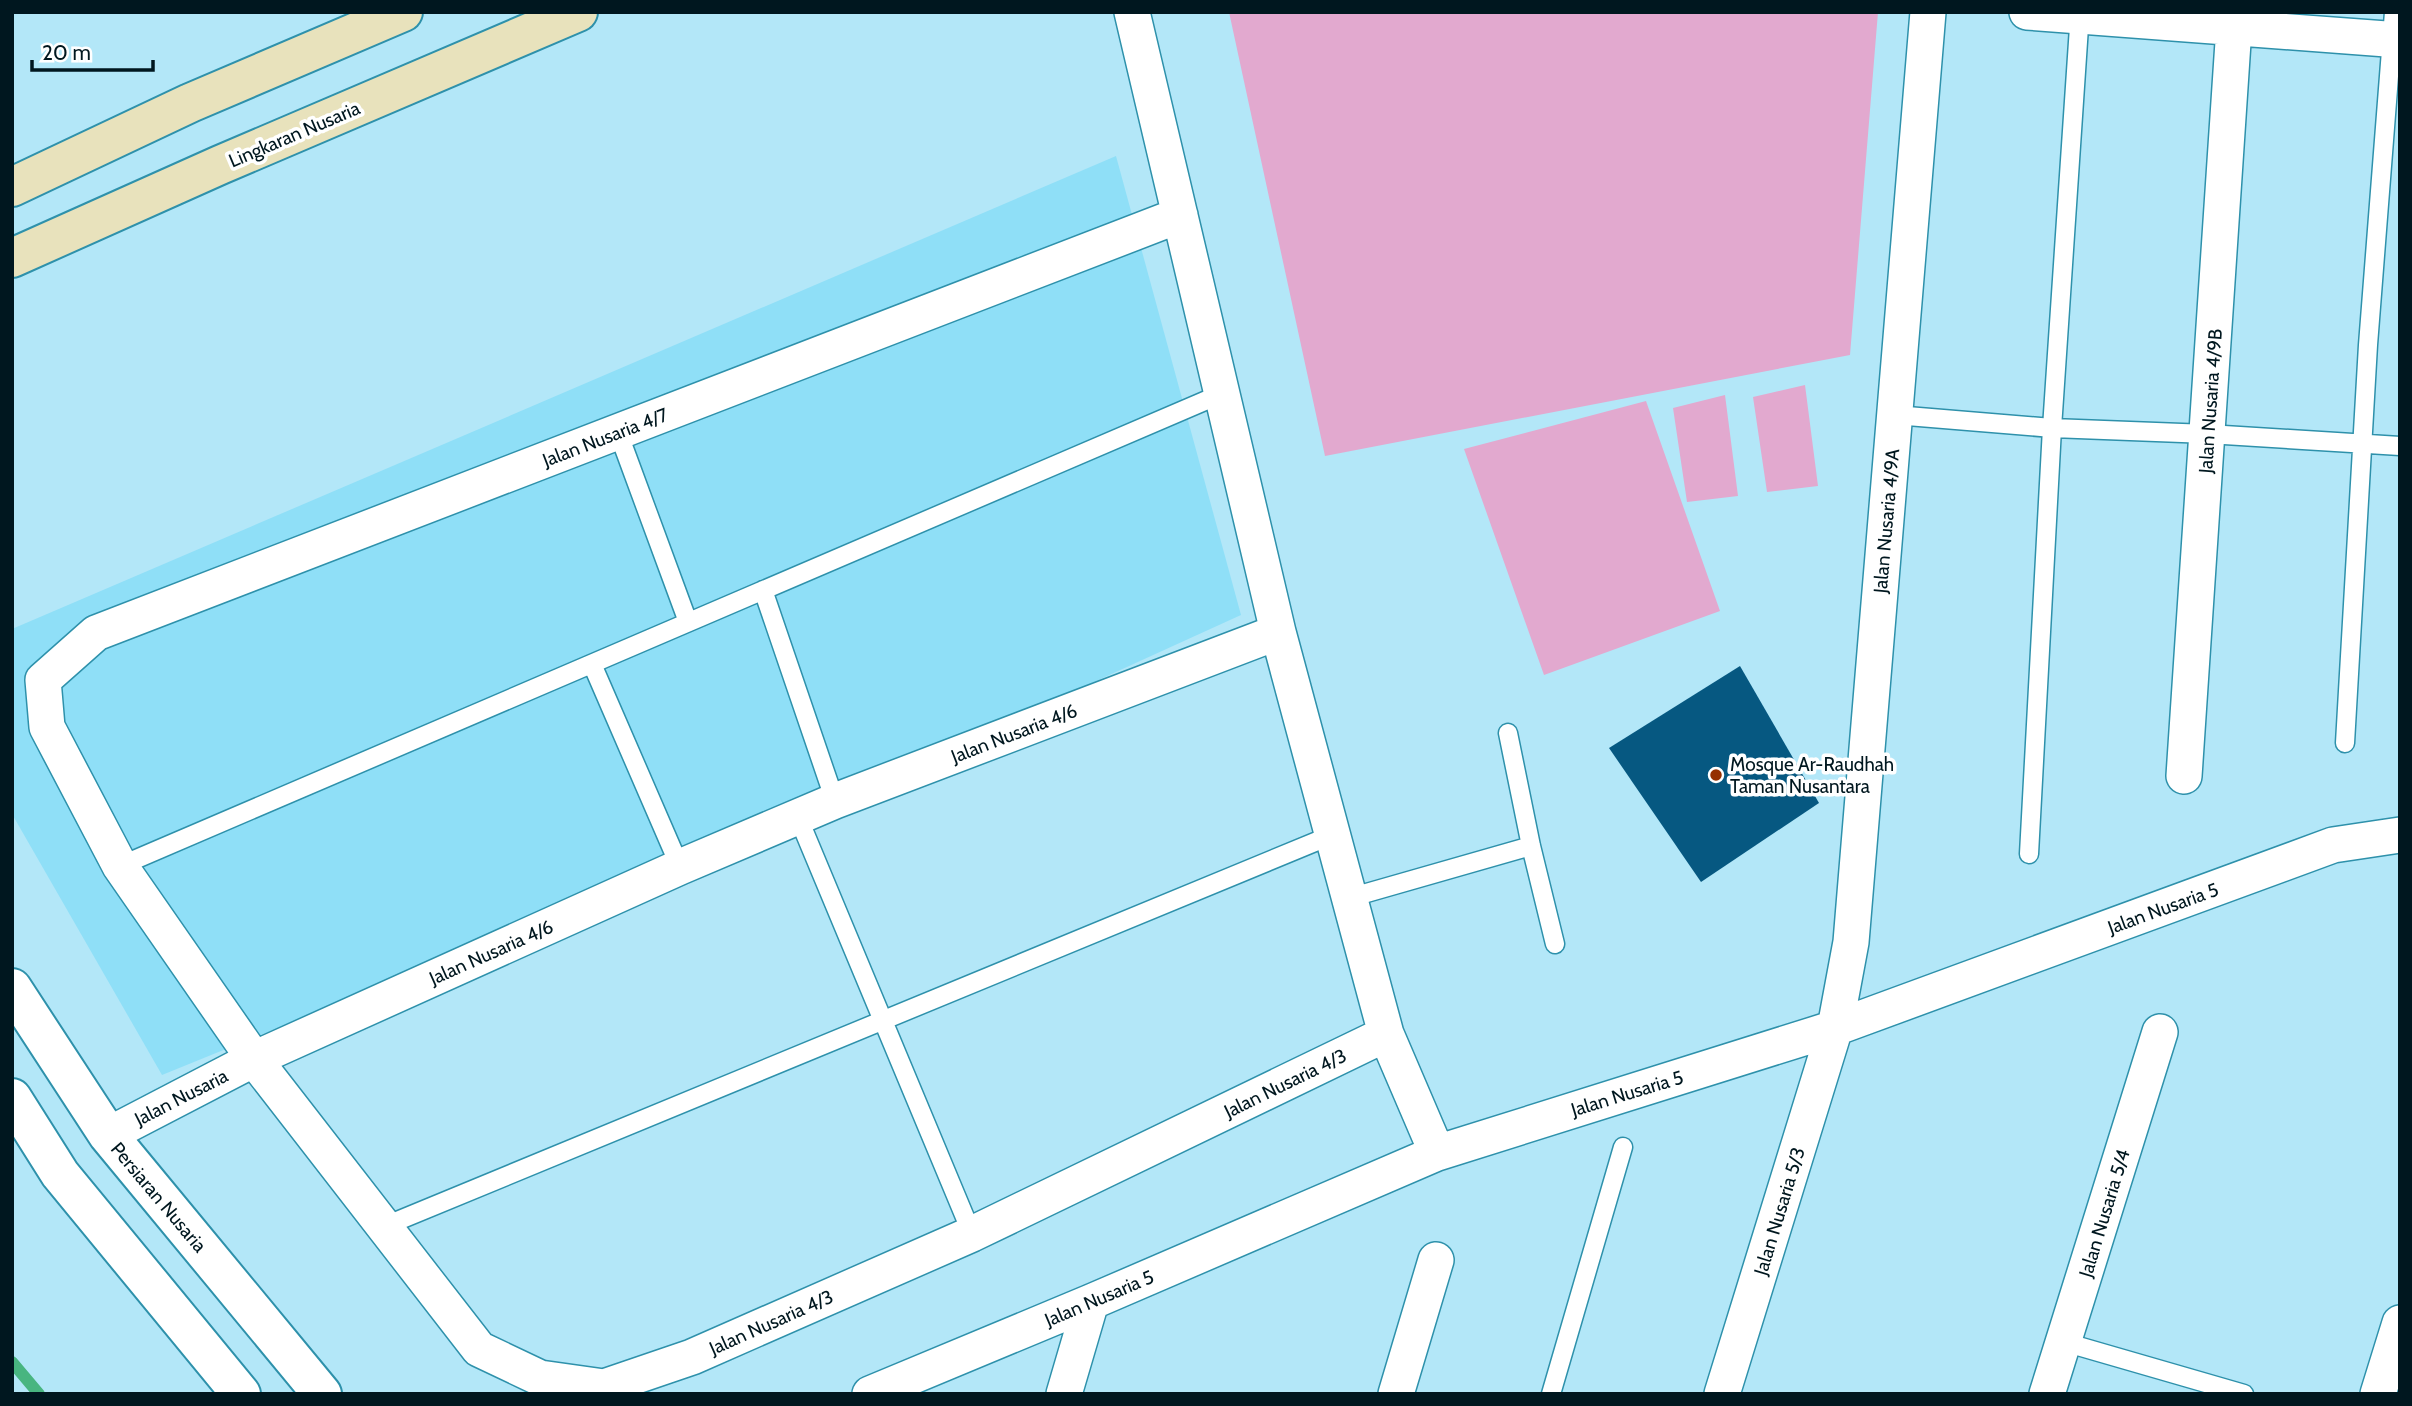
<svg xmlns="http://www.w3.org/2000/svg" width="2412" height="1406" viewBox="0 0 2412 1406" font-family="Cabin,sans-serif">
	<rect width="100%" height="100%" fill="#b3e7f8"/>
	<path fill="#8fdff7" d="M1116,156L1241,615L798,817L162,1075L12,814V629Z"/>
	<path fill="#e2a9cf" d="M1229,12H1878L1850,355L1325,456Z
		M1805,385L1818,486L1767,492L1753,397Z
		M1725,395L1738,496L1687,502L1673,408Z
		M1646,401L1720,611L1544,675L1464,449Z"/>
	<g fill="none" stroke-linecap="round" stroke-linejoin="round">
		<path stroke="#48b580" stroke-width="12" d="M12,1362L39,1394"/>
	</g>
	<path fill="#065881" d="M1740,666L1819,803L1701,882L1609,748Z"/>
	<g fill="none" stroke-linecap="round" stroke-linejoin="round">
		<g stroke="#2e91ab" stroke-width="21">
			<path id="service" d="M1895,415L2052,428L2208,434L2400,446
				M618,432L688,622
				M763,590L835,801
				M592,664L680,867
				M1508,733L1531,846L1555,944
				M2345,743L2368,345L2394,12
				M798,817L972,1234
				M2029,854L2052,428L2080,12
				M120,866L1221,394
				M1349,898L1531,846
				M385,1226L1332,835
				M2064,1342L2244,1394
				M1551,1394L1623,1147"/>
		</g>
		<g stroke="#2e91ab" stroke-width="38">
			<path id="minor" d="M1132,12L1278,632
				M2027,12L2400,40
				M1180,215L96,633L43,680L47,727L120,866L254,1059L479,1349L540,1378L604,1387L692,1357L972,1234L1386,1034
				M2184,776L2235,12
				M108,1135L254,1059L680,867L835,801L1278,632L1386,1034L1437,1153
				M870,1394L1091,1302L1437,1153L1835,1028L2333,845L2400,835
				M1064,1394L1091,1302
				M1396,1394L1436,1260
				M1722,1394L1835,1028L1851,942L1928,12
				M2047,1394L2160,1032
				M2378,1394L2400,1323"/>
		</g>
		<g stroke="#2e91ab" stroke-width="42">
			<path id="tertiary" d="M12,988L108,1135L322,1394
				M12,1098L60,1174L241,1394"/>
		</g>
		<g stroke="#2e91ab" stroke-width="42">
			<path id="secondary" d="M12,187L190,103L403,12
				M12,258L220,165L578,12"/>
		</g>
		<use href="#service" stroke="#fff" stroke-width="18"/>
		<use href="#minor" stroke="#fff" stroke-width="35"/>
		<use href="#tertiary" stroke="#fff" stroke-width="38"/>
		<use href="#secondary" stroke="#e8e2bc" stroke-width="38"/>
	</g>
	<circle fill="#953001" stroke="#fff" stroke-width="2.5" cx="1716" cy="775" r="7"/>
	<g text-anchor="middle" stroke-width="7" stroke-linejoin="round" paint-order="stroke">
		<g font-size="19" fill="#00171f" stroke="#fff">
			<text transform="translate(294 134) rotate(-23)" y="7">Lingkaran Nusaria</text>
			<text transform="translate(2210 401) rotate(-86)" y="7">Jalan Nusaria 4/9B</text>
			<text transform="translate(605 437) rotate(-21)" y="7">Jalan Nusaria 4/7</text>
			<text transform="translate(1886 521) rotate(-85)" y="7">Jalan Nusaria 4/9A</text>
			<text transform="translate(1014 733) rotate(-21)" y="7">Jalan Nusaria 4/6</text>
			<text transform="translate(2163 908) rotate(-20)" y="7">Jalan Nusaria 5</text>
			<text transform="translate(491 952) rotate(-24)" y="7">Jalan Nusaria 4/6</text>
			<text transform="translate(1285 1083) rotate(-26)" y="7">Jalan Nusaria 4/3</text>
			<text transform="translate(1627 1093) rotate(-17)" y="7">Jalan Nusaria 5</text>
			<text transform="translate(181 1097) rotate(-27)" y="7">Jalan Nusaria</text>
			<text transform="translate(159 1197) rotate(50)" y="7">Persiaran Nusaria</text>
			<text transform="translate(1779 1211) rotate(-73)" y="7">Jalan Nusaria 5/3</text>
			<text transform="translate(2104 1213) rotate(-73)" y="7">Jalan Nusaria 5/4</text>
			<text transform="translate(1099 1298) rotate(-23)" y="7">Jalan Nusaria 5</text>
			<text transform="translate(771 1322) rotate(-24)" y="7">Jalan Nusaria 4/3</text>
		</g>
		<g font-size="19" fill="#00171f" stroke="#fff" text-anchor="start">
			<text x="1730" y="771">Mosque Ar-Raudhah<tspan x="1730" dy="22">Taman Nusantara</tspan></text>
		</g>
	</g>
	<rect width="2412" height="1406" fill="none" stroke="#00171f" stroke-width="28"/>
	<path d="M32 60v10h121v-10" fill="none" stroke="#00171f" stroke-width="3.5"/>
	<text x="42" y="60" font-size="21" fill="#00171f" stroke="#ffffff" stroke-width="5" paint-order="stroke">20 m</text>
</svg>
